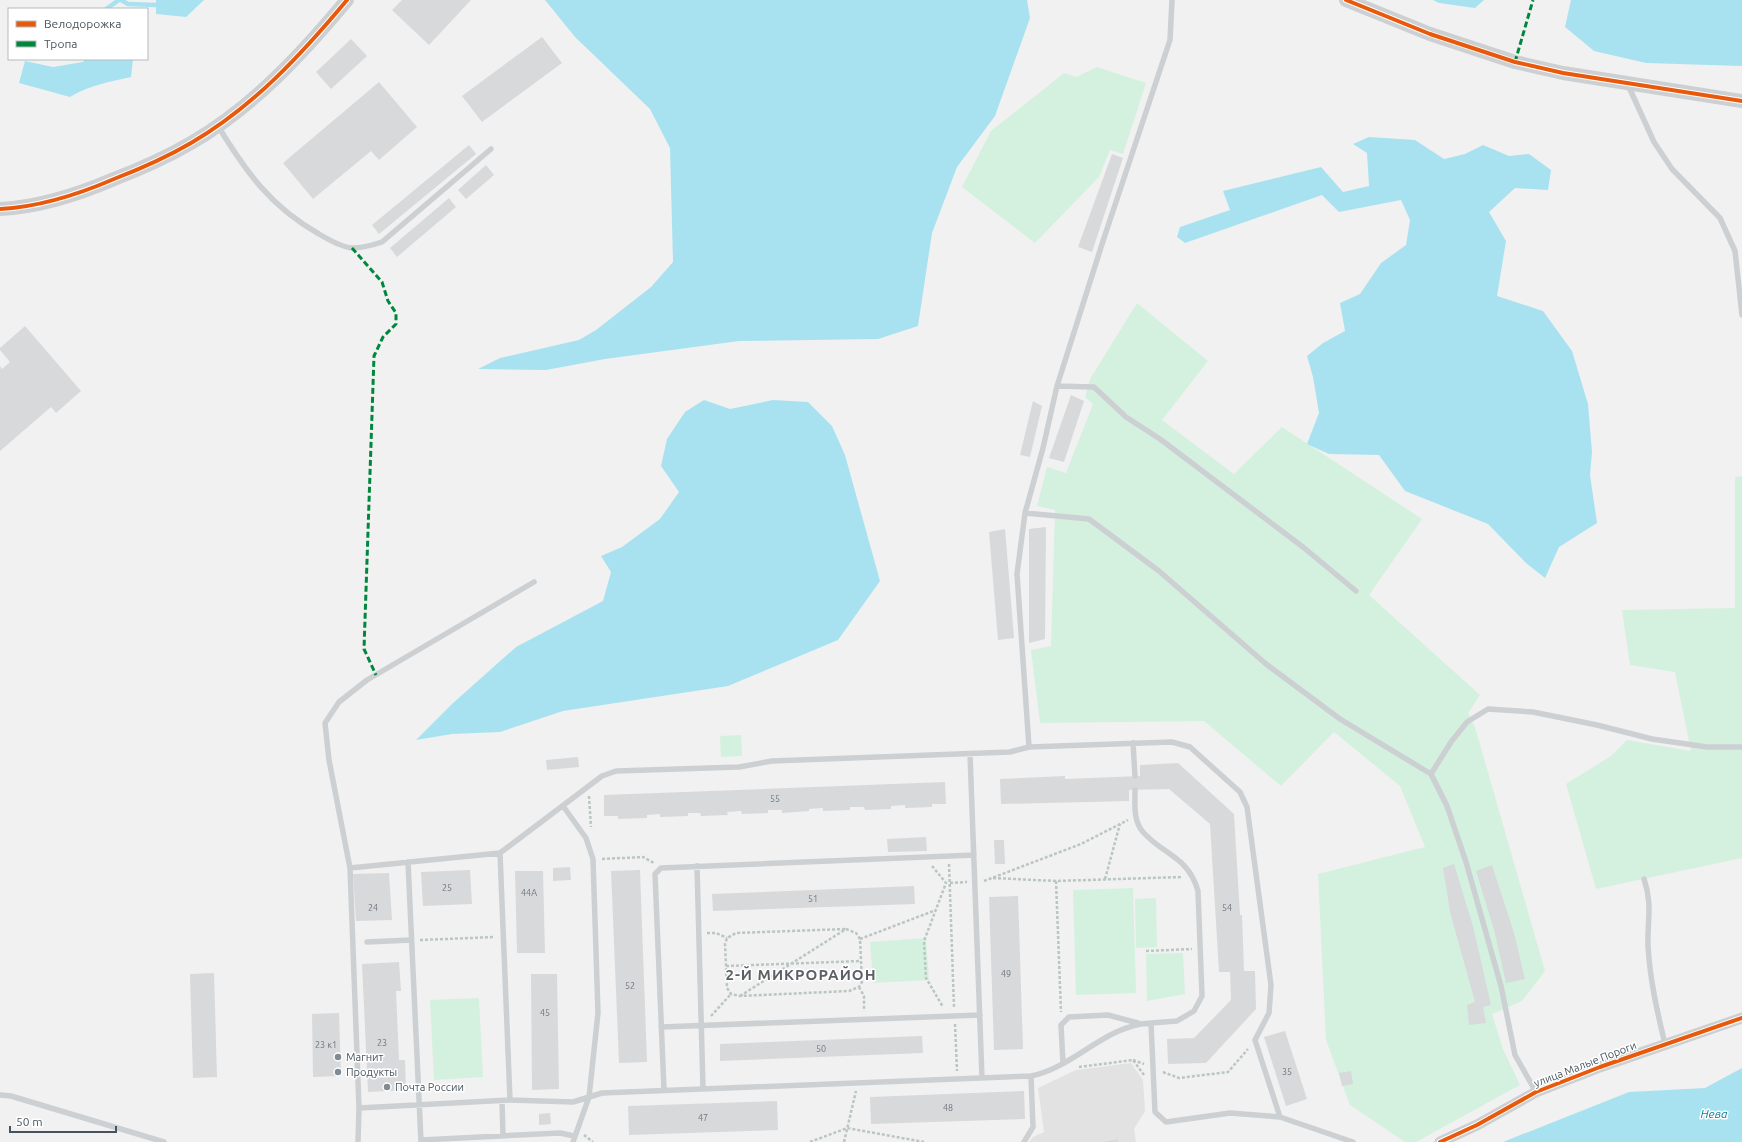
<svg xmlns="http://www.w3.org/2000/svg" width="1742" height="1142" viewBox="0 0 1742 1142" font-family="Ubuntu,sans-serif">
	<rect width="100%" height="100%" fill="#f1f1f1"/>
	<path fill="#e3e2e3" d="M1131,1063L1143,1080L1145,1111L1134,1129L1136,1142H1029L1033,1137L1044,1132L1038,1088L1076,1070Z"/>
	<path fill="#d4f1df" d="M1097,67L1146,83L1123,154L1110,150L1099,177L1035,243L962,187L991,131L1064,73L1076,77Z
		M1137,303L1208,361L1162,420L1234,474L1282,427L1422,519L1369,595L1480,695L1468,713L1475,727L1545,971L1522,1001L1492,1014L1503,1049L1520,1085L1416,1142H1405L1350,1105L1326,1040L1318,874L1425,847L1400,786L1334,732L1281,786L1204,721L1040,723L1031,650L1051,646L1055,510L1037,506L1047,467L1066,473L1093,404L1085,397L1090,379Z
		M1742,476V858L1596,889L1566,784L1611,756L1627,740L1691,751L1675,672L1630,665L1622,610L1735,608V477Z
		M741,735L742,756L721,757L720,736Z
		M1133,888L1136,993L1076,995L1073,890Z
		M1156,898L1157,947L1136,948L1135,899Z
		M926,938L929,980L873,983L870,942Z
		M1183,953L1185,994L1147,1001L1146,954Z
		M479,998L483,1077L434,1080L430,1000Z"/>
	<path fill="#a8e2f0" d="M156,0H204L186,17L156,14Z
		M545,0H1027L1030,18L995,116L957,167L932,233L918,326L878,339L739,341L605,359L546,370L478,369L500,358L579,340L596,330L651,287L673,262L670,148L650,109L575,37Z
		M1433,0H1484L1475,8L1439,3Z
		M1571,0H1742V66L1646,63L1594,51L1565,27Z
		M85,59H133L131,77C110,82 89,85 70,97L19,83L25,61L53,67L83,62Z
		M1369,137L1415,140L1444,159L1465,154L1483,145L1509,156L1529,154L1551,170L1548,190L1515,188L1489,212L1506,241L1497,296L1543,311L1572,351L1588,404L1592,452L1590,475L1597,523L1559,547L1545,578L1526,563L1488,524L1405,491L1379,455L1329,454L1307,444L1319,413L1313,377L1307,356L1323,343L1345,331L1340,303L1360,294L1381,263L1406,245L1410,220L1401,200L1339,212L1322,195L1185,243L1177,237L1180,227L1230,210L1223,191L1321,167L1343,192L1369,186L1367,153L1353,144Z
		M704,400L730,409L773,400L808,402L832,426L845,455L880,581L838,640L728,686L563,711L500,732L452,734L416,740L452,704L516,647L603,601L611,572L601,556L622,547L660,519L679,492L661,466L667,439L685,412Z
		M1742,1068V1142H1503L1629,1092L1705,1088Z"/>
	<g fill="none" stroke-linecap="round" stroke-linejoin="round">
		<path stroke="#a8e2f0" stroke-width="4.5" d="M121,0L128,4L156,5
			M106,9L119,0"/>
	</g>
	<path fill="#d8d9db" d="M402,0H471L429,45L392,10Z
		M542,37L562,63L482,122L462,96Z
		M351,39L367,56L331,89L316,72Z
		M379,82L417,127L379,160L371,151L313,199L283,163Z
		M469,145L476,154L379,234L372,225Z
		M1112,154L1123,158L1092,252L1078,247Z
		M486,165L494,175L466,199L458,190Z
		M449,198L456,207L397,257L390,248Z
		M25,326L81,391L56,413L51,407L0,451V366L2,369L10,362L0,350V348Z
		M1071,395L1084,401L1064,462L1049,458Z
		M1033,401L1042,406L1030,457L1020,455Z
		M1046,527L1045,639L1029,643V529Z
		M1005,529L1014,638L998,640L989,532Z
		M578,757L579,767L547,770L546,760Z
		M1178,763L1234,814L1240,915H1242L1244,971H1255L1256,1009L1206,1063L1168,1064L1167,1039L1194,1038L1231,1000L1230,972H1219L1210,824L1169,789L1129,790V801L1001,804L1000,779L1065,776V779L1140,776V765Z
		M945,782L946,804H932V807L905,808V805L891,806V809L865,810L864,807H850V810L823,811V808L809,809V811L782,813V810H768V813L742,814L741,811L727,812L728,815L701,816L700,813H688V816L660,817V814L647,815V818L618,819V816H604V795Z
		M926,837L927,851L888,852L887,839Z
		M994,840H1004L1005,864H995Z
		M1454,864L1473,926L1491,1005L1483,1007L1486,1023L1469,1025L1467,1005L1475,1002L1450,912L1443,868Z
		M1492,865L1514,933L1525,979L1506,983L1494,930L1476,871Z
		M570,867L571,880L553,881V868Z
		M470,870L472,904L423,906L421,872Z
		M640,870L647,1062L619,1063L611,871Z
		M515,871H543L545,953H517Z
		M389,873L392,920L356,921L353,874Z
		M914,886L915,904L713,911L712,894Z
		M1018,896L1023,1049L994,1050L989,897Z
		M399,962L401,991H396L399,1060H405L406,1090L368,1092L362,964Z
		M214,973L217,1077L193,1078L190,974Z
		M531,974H557L559,1089L532,1090Z
		M339,1013L341,1076L313,1077L312,1014Z
		M1285,1031L1307,1099L1286,1106L1264,1037Z
		M922,1036L923,1053L720,1061V1044Z
		M1351,1071L1353,1084L1342,1086L1339,1073Z
		M1024,1091L1025,1119L871,1124L870,1097Z
		M777,1101L778,1130L629,1135L628,1106Z
		M550,1113L551,1124L539,1125V1114Z
		M1118,1139V1142H1106V1141Z"/>
	<g fill="none" stroke-linecap="round" stroke-linejoin="round">
		<path stroke="#b9c6c1" stroke-width="2.5" stroke-dasharray="3 2" stroke-linecap="butt" d="M589,796L591,827
			M602,859L643,857L654,863
			M949,864L954,1007
			M932,866L946,883L924,941L926,978L943,1007
			M993,878L1056,881L1182,877
			M1105,879L1120,824
			M984,881L1081,844L1128,820
			M1056,881L1061,1012
			M950,883L967,882
			M846,929L856,933L860,939L862,982L859,987L849,991L740,996L731,994L727,988L725,944L727,938L736,933Z
			M707,933H716L727,938
			M860,939L936,910
			M420,940L495,937
			M1146,951L1192,949
			M726,966L861,961
			M859,987L864,996V1011
			M740,996L846,929
			M711,1016L731,994
			M955,1024L957,1071
			M1133,1060L1144,1064
			M1079,1067L1133,1060L1144,1075
			M1163,1072L1179,1078L1228,1072L1248,1049
			M584,1135L593,1142
			M810,1142L847,1128L924,1142
			M844,1142L856,1091"/>
		<path stroke="#ccd0d2" stroke-width="5.5" d="M1628,85L1654,142L1672,169L1720,218L1735,251L1742,315
			M218,126C246,172 271,207 319,234C329,240 341,247 352,248C363,248 373,245 382,242L491,149
			M1057,386L1094,387L1126,417L1160,439L1303,547L1356,591
			M1025,513L1089,519L1159,571L1266,664L1340,719L1431,774L1447,806L1466,862L1501,986L1515,1055L1536,1092
			M1133,743L1135,776
			M1029,747L1017,574L1025,513L1043,448L1057,386L1103,241L1170,40L1172,0
			M970,754L982,1078
			M1431,774L1451,742L1467,722L1488,709L1533,712L1597,725L1652,739L1707,747H1742
			M1135,790C1135,803 1133,821 1143,832C1163,855 1188,856 1198,891L1202,996L1194,1011L1177,1021L1151,1023
			M563,806L586,838L593,859L598,1013L589,1097L573,1142
			M500,853L510,1100
			M408,862L421,1142
			M697,866L703,1089
			M350,868L500,853L602,776L616,771L739,767L772,761L1010,752L1029,747L1172,742L1190,747L1240,792L1247,807L1271,985L1269,1013L1255,1040L1280,1117L1353,1142
			M1644,879C1653,905 1647,921 1648,946C1650,980 1657,1011 1665,1044
			M367,942L411,940
			M661,1027L980,1015
			M1063,1063L1061,1025L1069,1017L1108,1015L1138,1023
			M664,1090L655,874L661,868L974,855
			M0,1095L11,1096L164,1142
			M502,1101L503,1136
			M359,1108L510,1100L573,1102L602,1093L1031,1076C1075,1067 1105,1025 1151,1023L1155,1112L1166,1122L1230,1113L1280,1117
			M421,1140L560,1133L574,1136
			M358,1142L359,1108L350,868L329,760L325,723L339,702L367,680L534,582
			M1024,1142L1033,1127L1031,1076"/>
		<path stroke="#ccd0d2" stroke-width="11" d="M1440,1142L1477,1125L1536,1092L1600,1067L1742,1018"/>
		<path stroke="#ccd0d2" stroke-width="14" d="M1346,0L1430,34L1515,62L1563,73L1742,101
			M0,209C40,207 77,195 114,179C140,169 167,157 191,143C253,107 301,55 347,0"/>
		<path stroke="#00873e" stroke-width="3" stroke-dasharray="6 3" stroke-linecap="butt" d="M1515,62L1533,0
			M352,248L382,282L388,301L396,313V324L383,337L374,356L364,649L376,675"/>
		<g stroke="#fff" stroke-width="6">
			<path id="cycleway" d="M1346,0L1430,34L1515,62L1563,73L1742,101
				M0,209C40,207 77,195 114,179C140,169 167,157 191,143C253,107 301,55 347,0
				M1440,1142L1477,1125L1536,1092L1600,1067L1742,1018"/>
		</g>
		<use href="#cycleway" stroke="#e8590c" stroke-width="4"/>
	</g>
	<g fill="#828b91" stroke="#fff" stroke-width="1.5">
		<circle cx="338" cy="1057" r="4"/>
		<circle cx="338" cy="1072" r="4"/>
		<circle cx="387" cy="1087" r="4"/>
	</g>
	<g text-anchor="middle" stroke-width="3" stroke-linejoin="round" paint-order="stroke">
		<g font-size="9" fill="#6d777e">
			<text x="775" y="802">55</text>
			<text x="447" y="891">25</text>
			<text x="529" y="896">44А</text>
			<text x="813" y="902">51</text>
			<text x="373" y="911">24</text>
			<text x="1227" y="911">54</text>
			<text x="1006" y="977">49</text>
			<text x="630" y="989">52</text>
			<text x="545" y="1016">45</text>
			<text x="382" y="1046">23</text>
			<text x="326" y="1048">23 к1</text>
			<text x="821" y="1052">50</text>
			<text x="1287" y="1075">35</text>
			<text x="948" y="1111">48</text>
			<text x="703" y="1121">47</text>
		</g>
		<g font-size="11" fill="#47545e" stroke="#fff" text-anchor="start">
			<text x="346" y="1061">Магнит</text>
			<text x="346" y="1076">Продукты</text>
			<text x="395" y="1091">Почта России</text>
		</g>
		<g font-size="11" fill="#47545e" stroke="#fff">
			<text transform="translate(1585 1064) rotate(-21)" y="4">улица Малые Пороги</text>
		</g>
		<g font-size="12" font-style="italic" fill="#087e9a" stroke="#fff">
			<text x="1714" y="1118">Нева</text>
		</g>
		<g font-size="15" font-weight="bold" letter-spacing="1" fill="#5c6065" stroke="#fff">
			<text x="801" y="980">2-Й МИКРОРАЙОН</text>
		</g>
	</g>
	<rect x="8" y="8" width="140" height="52" fill="#ffffff" stroke="#b5bbbf"/>
	<rect x="16" y="21" width="20" height="6" fill="#e8590c" stroke="#b5bbbf"/>
	<text x="44" y="28" font-size="12" fill="#47545e">Велодорожка</text>
	<rect x="16" y="41" width="20" height="6" fill="#00873e" stroke="#b5bbbf"/>
	<text x="44" y="48" font-size="12" fill="#47545e">Тропа</text>
	<path d="M10 1126v6h106v-6" fill="none" stroke="#47545e" stroke-width="2"/>
	<text x="16" y="1126" font-size="12" fill="#47545e" stroke="#ffffff" stroke-width="3" paint-order="stroke">50 m</text>
</svg>
